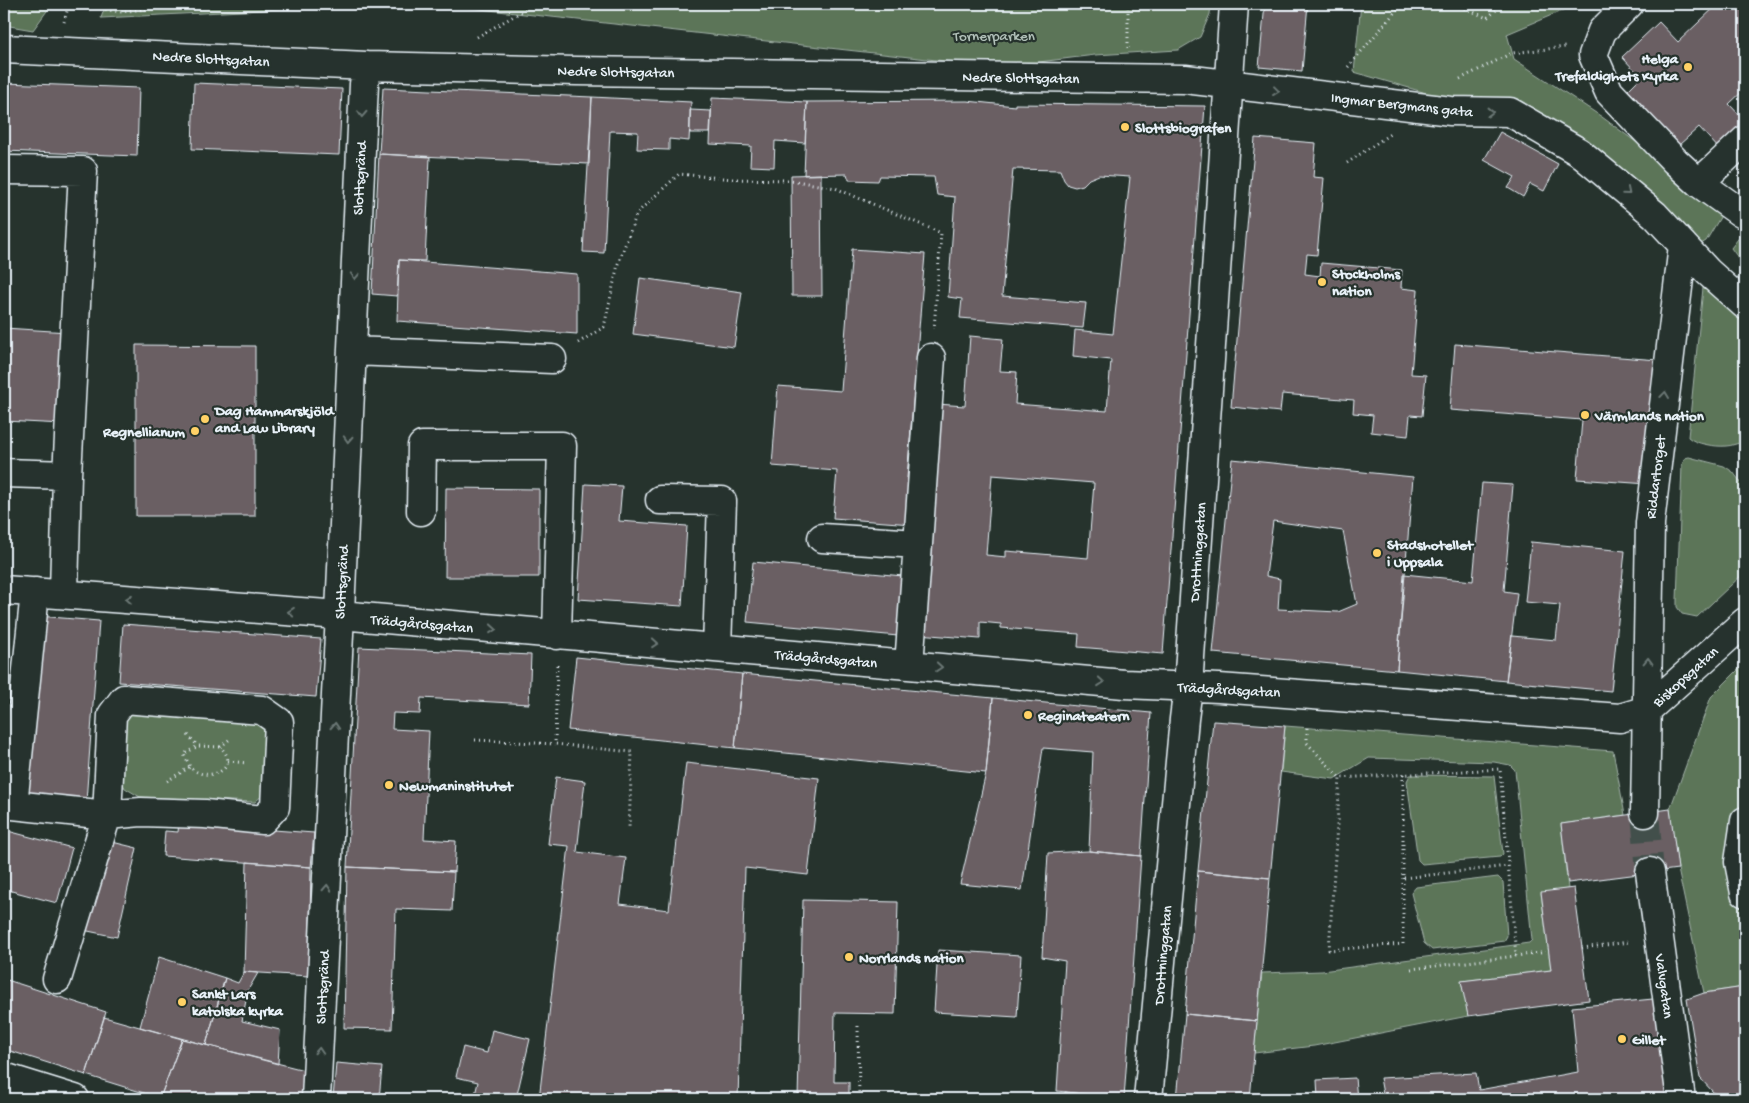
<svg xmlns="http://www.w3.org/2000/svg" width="1749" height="1103" viewBox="0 0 1749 1103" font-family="'Gochi Hand',sans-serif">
	<rect width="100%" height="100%" fill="#26332d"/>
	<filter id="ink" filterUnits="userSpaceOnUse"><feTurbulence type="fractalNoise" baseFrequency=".02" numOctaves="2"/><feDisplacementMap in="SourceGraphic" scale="10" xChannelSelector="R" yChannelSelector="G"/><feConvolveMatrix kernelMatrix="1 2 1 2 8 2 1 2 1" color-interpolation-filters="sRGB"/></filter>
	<g filter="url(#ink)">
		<path fill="#5c7459" stroke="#a2b2a8" d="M4,4H52L33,30L4,25Z
			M106,4H384L101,18Z
			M435,4H1211L1210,14L1200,37L1178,50L1095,55L999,67Z
			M1361,4H1578L1507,34L1514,59L1602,117L1720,204L1725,209L1706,241L1701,244L1587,150L1444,101L1423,92L1354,72Z
			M1745,230V261L1739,259L1731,248Z
			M1706,284L1745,314V445L1742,443C1736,443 1732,446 1726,446C1716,447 1695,444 1688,437L1703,288Z
			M1689,457L1724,466L1733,472L1745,488V572L1697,617L1682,614L1677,607V600L1682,465L1685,458Z
			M1745,663V991L1744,987L1704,993L1678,869L1670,809L1711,697Z
			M141,709L247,715L266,726V792L255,802L140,797L125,788L120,778L122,726L128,715Z
			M1285,726L1613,751L1625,815L1561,824L1568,889L1541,893L1551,970L1462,981L1468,1016L1314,1046L1254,1053L1262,973L1322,971L1529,943L1532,940L1515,770L1510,765L1494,762L1369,758L1334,779L1281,772Z
			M1410,775L1494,776L1503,854L1500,857L1422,864L1418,860L1407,781Z
			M1498,877L1503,882L1507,936L1504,941L1432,950L1424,943L1411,893L1416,887Z"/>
		<path fill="#6a5f63" stroke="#e8f1f8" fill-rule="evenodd" d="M1265,4H1308L1302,71L1259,67Z
			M1718,4H1745V89L1729,104L1745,121V126L1720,150L1699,127L1679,145L1628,90L1641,77L1622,57L1659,22L1678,42Z
			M4,83L139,88L137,156L4,151Z
			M194,83L342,89L339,155L192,149Z
			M383,88L592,97L589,164L379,154Z
			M592,97L691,102L689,141L669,139V150L637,149L638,132L610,131L604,253L583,252Z
			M712,98L807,102L805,143L775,141L774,167L750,166L751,146L710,144Z
			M967,101L1015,106V104L1205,106L1163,654L1078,647L1079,634L1001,628V624L980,622V639L918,634L925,525L833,518L837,471L772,466L778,386L841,391L852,249L925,254L907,478L931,480L937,404L965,406L970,336L1003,339L1000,371L1017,372L1015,404L1107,411L1111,360L1073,356L1075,330L1113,334L1130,177L1099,175L1089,179L1083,185L1075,187L1068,185L1064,180L1060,170L1013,169L1002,296L1086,303L1083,328L960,318L962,299L948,297L955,197L937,195L934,177L880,176L878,181L849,180L847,174L804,175L807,102ZM992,475L1094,483L1088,558L1006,551V557L986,555Z
			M690,110L711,111L710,133H690Z
			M1500,132L1558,164L1544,191L1530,184L1523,197L1508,188L1515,177L1484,160Z
			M1255,138L1316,143L1313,177L1324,178L1317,255L1307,254L1305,274L1320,276L1321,263L1402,270L1401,288L1418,290L1411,374L1426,375L1422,416L1410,415L1408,436L1371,432L1373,415L1353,413L1354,400L1282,394L1280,412L1231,407Z
			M379,154L430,157L425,261L399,260L397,296L372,294Z
			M821,174L822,296H792L791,175Z
			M399,260L577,274V334L397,321Z
			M640,278L742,292L734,347L633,334Z
			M4,328L68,332L63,424L4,421Z
			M1455,344L1658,360L1648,484L1577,479L1582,420L1450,410Z
			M136,345L255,346V516H136Z
			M1232,459L1413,477L1397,670L1213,653ZM1273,521L1343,531L1357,604L1338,612L1278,609L1280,579L1266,576Z
			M1482,483L1513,485L1504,591L1517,593L1506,681L1397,670L1404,574L1473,581Z
			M585,484L622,486L619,521L687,526L682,606L578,599Z
			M446,488L539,489V577H445Z
			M1531,542L1625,551L1611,691L1506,681L1512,636L1556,640L1560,605L1525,602Z
			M753,562L903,576L898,636L747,622Z
			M38,616L99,621L86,802L25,798Z
			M123,624L321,639L316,697L119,682Z
			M359,647L531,655L529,704L421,698L420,714L393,713L392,729L429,731L424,839L456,841L454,872L347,867Z
			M576,657L742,674L735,748L568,730Z
			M742,674L993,698L986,773L735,748Z
			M993,698L1151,713L1141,856L1089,851L1093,752L1043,748L1022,890L960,884L986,773Z
			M1213,721L1285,726L1270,878L1198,871Z
			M686,763L819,778L808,875L745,868L738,1099H539L569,846L548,844L556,777L585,781L577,852L626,858L620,904L669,910Z
			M1670,809L1678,869L1568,883L1561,824Z
			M179,823L314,833L311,867L163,856L165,831L178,832Z
			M4,830L72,848L57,903L4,889Z
			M104,840L137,848L117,937L83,930Z
			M1089,851L1141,856L1124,1099L1057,1091L1065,961L1042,957L1048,853Z
			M247,862L311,867L309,976L244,972Z
			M347,867L454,872L452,911L396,909L392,1029L344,1028Z
			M1198,871L1270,878L1257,1021L1185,1014Z
			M1574,888L1589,1000L1468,1016L1461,981L1551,970L1541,892Z
			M803,900L898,902L895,1014L835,1013L834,1082H849V1099H798Z
			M938,950L1021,955L1017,1017L934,1012Z
			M159,957L225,978L206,1045L140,1027Z
			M244,972L258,973L248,990L242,1021L280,1030L278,1064L206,1045L225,978L238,983Z
			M4,979L106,1012L86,1075L4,1049Z
			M1744,987L1745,1099H1722L1713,1092L1700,1078L1687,999L1704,993Z
			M1663,998L1677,1099H1384L1380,1078L1476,1073L1479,1090L1578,1072L1572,1007Z
			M1185,1014L1257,1021L1250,1099H1177Z
			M104,1017L182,1039L160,1098L86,1075Z
			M492,1030L530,1039L516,1099H474L478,1082L456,1077L463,1047L487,1053Z
			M182,1039L308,1071L306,1099H164L160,1098Z
			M336,1063L382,1067L379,1099H333Z
			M1355,1078L1357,1099H1318L1317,1080Z
			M1065,1092L1124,1099H1065Z"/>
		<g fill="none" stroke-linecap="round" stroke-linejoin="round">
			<path stroke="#43504b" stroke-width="28" stroke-dasharray="28 14" stroke-linecap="butt" d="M1645,813L1650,872"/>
			<g stroke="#e8f1f8" stroke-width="31">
				<path id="minor" d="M1629,4L1602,31L1593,55L1609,92L1675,161L1699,183L1741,213
					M4,49L367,66L576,71L1185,79L1451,111L1510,112L1579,152L1655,215L1708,272L1745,305
					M4,170L83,171L67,475L64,593
					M1699,183L1745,140
					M352,351L552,359
					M4,473L67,475
					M660,500L722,501L717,648
					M421,511L422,446H562L557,635
					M822,538L918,544L909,665
					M918,544L931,358
					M4,590L340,615L1124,684L1219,688L1620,718L1647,710L1745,622
					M35,592L13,805L107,815L141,812L205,814L263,820L275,807L279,722L262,710L124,699L112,715L107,815L57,979
					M1645,813L1650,523L1683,245
					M1745,821L1739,862L1745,893
					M1650,872L1681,1099
					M4,1077L75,1099
					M316,1099L339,634L364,84L367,66
					M1148,1099L1184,719L1188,687L1234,4"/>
			</g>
			<path stroke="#e8f1f8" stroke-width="3" stroke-dasharray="1 4" stroke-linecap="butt" d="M76,4L120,12L182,4
				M1456,4L1487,18L1503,4
				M64,22L69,4
				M477,37L535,4
				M1128,48V4
				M1348,67L1402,4
				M1460,79L1512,53L1565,47
				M1347,163L1390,134
				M578,343L604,327L618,264L637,213L679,174L733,179L790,180L835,188L941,233L934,329
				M557,665L555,744L632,752L629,828
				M1307,728V743L1340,778
				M188,735L198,746
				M475,740L555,744
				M220,747L198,746L184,754C186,758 188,764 191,768C209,784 243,767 220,747L230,739
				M228,761L247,763
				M1403,774V878L1508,866
				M167,781L190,767
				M1403,878V944L1329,950L1340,778L1500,769L1516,956
				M1582,948L1629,942
				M1411,969L1548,952
				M858,1026L859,1099"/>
			<use href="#minor" stroke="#26332d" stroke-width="28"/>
		</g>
		<defs><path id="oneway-chevron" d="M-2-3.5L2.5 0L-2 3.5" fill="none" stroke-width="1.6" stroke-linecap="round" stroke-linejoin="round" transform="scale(1.25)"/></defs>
		<g stroke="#6a7674">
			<use href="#oneway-chevron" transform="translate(1276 91) rotate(7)"/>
			<use href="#oneway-chevron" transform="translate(1490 112)"/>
			<use href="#oneway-chevron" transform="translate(362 114) rotate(93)"/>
			<use href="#oneway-chevron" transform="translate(1627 192) rotate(40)"/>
			<use href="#oneway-chevron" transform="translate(355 276) rotate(93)"/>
			<use href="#oneway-chevron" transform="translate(1665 395) rotate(-83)"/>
			<use href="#oneway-chevron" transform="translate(348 439) rotate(93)"/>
			<use href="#oneway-chevron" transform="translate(129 599) rotate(-175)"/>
			<use href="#oneway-chevron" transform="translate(291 612) rotate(-175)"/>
			<use href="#oneway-chevron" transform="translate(493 629) rotate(5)"/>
			<use href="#oneway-chevron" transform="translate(655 643) rotate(5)"/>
			<use href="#oneway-chevron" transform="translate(1648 661) rotate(-89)"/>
			<use href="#oneway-chevron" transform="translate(939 667) rotate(5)"/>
			<use href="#oneway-chevron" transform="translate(1101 682) rotate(5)"/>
			<use href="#oneway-chevron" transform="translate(335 726) rotate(-87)"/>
			<use href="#oneway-chevron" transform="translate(327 888) rotate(-87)"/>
			<use href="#oneway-chevron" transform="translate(319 1051) rotate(-87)"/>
		</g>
	</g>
	<g fill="#ffd166" stroke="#26332d" stroke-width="2">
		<circle cx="1688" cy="67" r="5"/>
		<circle cx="1125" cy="127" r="5"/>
		<circle cx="1322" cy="282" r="5"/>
		<circle cx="1585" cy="415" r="5"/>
		<circle cx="205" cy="419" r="5"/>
		<circle cx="195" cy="431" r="5"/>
		<circle cx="1377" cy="553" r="5"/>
		<circle cx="1028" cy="715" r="5"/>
		<circle cx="389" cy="785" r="5"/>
		<circle cx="849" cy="957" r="5"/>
		<circle cx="182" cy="1002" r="5"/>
		<circle cx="1622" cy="1039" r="5"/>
	</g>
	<g text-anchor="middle" stroke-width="4.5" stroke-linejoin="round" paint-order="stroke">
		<g font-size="15" fill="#b0bfb8" stroke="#26332d">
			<text x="994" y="40">Tornerparken</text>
		</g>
		<g font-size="15" fill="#e8f1f8" stroke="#26332d">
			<text transform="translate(211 58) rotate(3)" y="5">Nedre Slottsgatan</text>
			<text transform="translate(616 71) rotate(1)" y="5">Nedre Slottsgatan</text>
			<text transform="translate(1021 77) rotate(1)" y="5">Nedre Slottsgatan</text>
			<text transform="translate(1402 104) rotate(6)" y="5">Ingmar Bergmans gata</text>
			<text transform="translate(359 178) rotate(-87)" y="5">Slottsgränd</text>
			<text transform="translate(1655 477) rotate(-83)" y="5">Riddartorget</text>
			<text transform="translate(1197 552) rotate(-86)" y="5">Drottninggatan</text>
			<text transform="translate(341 582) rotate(-87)" y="5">Slottsgränd</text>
			<text transform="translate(422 623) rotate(5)" y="5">Trädgårdsgatan</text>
			<text transform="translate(826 658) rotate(5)" y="5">Trädgårdsgatan</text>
			<text transform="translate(1685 676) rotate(-42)" y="5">Biskopsgatan</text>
			<text transform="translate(1229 689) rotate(3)" y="5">Trädgårdsgatan</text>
			<text transform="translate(1162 955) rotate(-85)" y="5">Drottninggatan</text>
			<text transform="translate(1665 986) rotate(82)" y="5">Valvgatan</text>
			<text transform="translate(322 987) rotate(-87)" y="5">Slottsgränd</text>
		</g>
		<g font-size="15" font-weight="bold" fill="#e8f1f8" stroke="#26332d" text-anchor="start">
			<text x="1678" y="63" text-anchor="end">Helga<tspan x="1678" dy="17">Trefaldighets Kyrka</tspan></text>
			<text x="1135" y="132">Slottsbiografen</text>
			<text x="1332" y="278">Stockholms<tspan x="1332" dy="17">nation</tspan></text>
			<text x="215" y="415">Dag Hammarskjöld<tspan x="215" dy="17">and Law Library</tspan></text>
			<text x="1595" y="420">Värmlands nation</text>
			<text x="185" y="436" text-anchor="end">Regnellianum</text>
			<text x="1387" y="549">Stadshotellet<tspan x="1387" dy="17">i Uppsala</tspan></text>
			<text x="1038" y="720">Reginateatern</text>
			<text x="399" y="790">Newmaninstitutet</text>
			<text x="859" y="962">Norrlands nation</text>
			<text x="192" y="998">Sankt Lars<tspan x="192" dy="17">katolska kyrka</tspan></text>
			<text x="1632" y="1044">Gillet</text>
		</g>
	</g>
	<rect width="1749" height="1103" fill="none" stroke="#26332d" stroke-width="20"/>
	<rect x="10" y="10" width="1729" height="1083" fill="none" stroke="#e8f1f8" stroke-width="2" filter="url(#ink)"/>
</svg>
